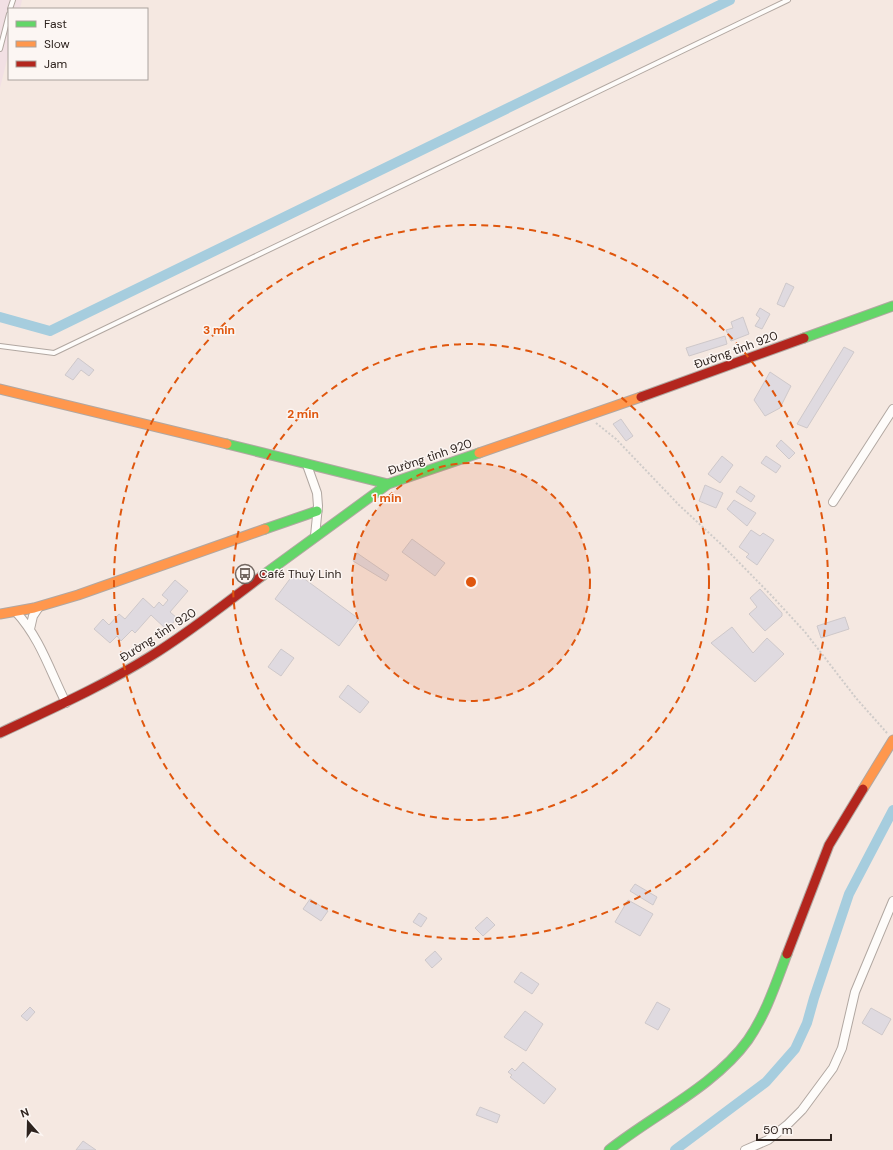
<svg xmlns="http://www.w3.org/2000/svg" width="893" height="1150" viewBox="0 0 893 1150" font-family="'DM Sans',sans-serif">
	<rect width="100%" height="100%" fill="#f5e8e1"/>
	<path fill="#f2e0e4" d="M0,0H22L20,9H9V52L0,88Z"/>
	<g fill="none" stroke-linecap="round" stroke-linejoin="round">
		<path stroke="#a6cdde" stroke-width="10" d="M0,317L50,331L730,0
			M675,1150L766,1082L795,1049L807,1023L814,998L849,894L893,810"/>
	</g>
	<path fill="#dfdae0" stroke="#cec8ca" d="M786,283L794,287L784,307L777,304Z
		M760,308L770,314L762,329L755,326L760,318L756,315Z
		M743,317L749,334L731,341L726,330L733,328L731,322Z
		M725,336L727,344L689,356L686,348Z
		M844,347L854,352L807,428L797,424Z
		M78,358L94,370L89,376L81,370L73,380L65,375Z
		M770,372L791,386L780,408L765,416L754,400Z
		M621,419L633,436L626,441L613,424Z
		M781,440L795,453L789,459L776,446Z
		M722,456L733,465L720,483L708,474Z
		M766,456L781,466L776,473L761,463Z
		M705,485L723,493L716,508L699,501Z
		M740,486L755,496L751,502L736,492Z
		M734,500L756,513L747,526L727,509Z
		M751,530L760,536L763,533L774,540L757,565L746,557L749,554L739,547Z
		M412,539L445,563L435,576L402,552Z
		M357,553L389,575L386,581L353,561Z
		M295,572L359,619L339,646L275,599Z
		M175,580L188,591L170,612L177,618L167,630L151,615L135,633L132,630L121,641L117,636L110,643L94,629L103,619L109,625L119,614L125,619L143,598L154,608L159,602L163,606L168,600L162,595Z
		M760,589L782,613V616L765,631L749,614L757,607L750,598Z
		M845,617L849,629L821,638L817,626Z
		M732,627L753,653L767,638L784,654L755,682L711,643Z
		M281,649L294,658L281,676L268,667Z
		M348,685L369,702L360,713L339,697Z
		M635,884L657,897L653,905L630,891Z
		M310,899L328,911L321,921L303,909Z
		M628,900L653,914L640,936L615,922Z
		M419,913L427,918L421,927L413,922Z
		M487,917L495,925L483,936L475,928Z
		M435,951L442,959L432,968L425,960Z
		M521,972L539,984L532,994L514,982Z
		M657,1002L670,1009L658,1030L645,1023Z
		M30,1007L35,1012L27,1021L21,1016Z
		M871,1008L891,1019L882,1035L862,1023Z
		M525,1011L543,1024L526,1051L504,1037Z
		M523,1062L556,1089L544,1104L510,1077L512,1075L508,1072L512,1068L515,1071Z
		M480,1107L500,1115L497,1123L476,1115Z
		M83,1141L96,1150H76Z"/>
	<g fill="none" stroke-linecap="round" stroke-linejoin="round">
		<g stroke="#b1a7a1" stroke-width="6">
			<path id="lane" d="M10,9L13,0
				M0,49L9,14
				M0,346L54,353L788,0"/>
		</g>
		<g stroke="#b1a7a1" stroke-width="10">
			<path id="street" d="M307,465L317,493L318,506L315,536
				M833,502L893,409
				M16,612C40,638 50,671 66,703
				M30,629L33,616L39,607
				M745,1150L768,1140L787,1125L802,1110L833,1068L842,1048L855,992L893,901"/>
		</g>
		<g stroke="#b1a7a1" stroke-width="11">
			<path id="fast" d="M804,338L893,306
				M227,444L388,484
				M265,529L317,511
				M262,576L388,484L479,453
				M609,1150C653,1115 715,1086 748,1040C766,1014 776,983 787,954"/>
		</g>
		<g stroke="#b1a7a1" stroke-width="11">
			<path id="slow" d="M0,389L227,444
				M479,453L641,397
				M0,614L34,608L78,595L265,529
				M863,789L893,740"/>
		</g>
		<g stroke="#b1a7a1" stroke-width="11">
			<path id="jam" d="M641,397L804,338
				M0,733C51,709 103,686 151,656C190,632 226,603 262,576
				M787,954L829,845L863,789"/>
		</g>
		<path stroke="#cfcbc9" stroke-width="2" stroke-dasharray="2 2" stroke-linecap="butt" d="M596,423L616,439L679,505L723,546L771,595L805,632L856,698L887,733"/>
		<use href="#lane" stroke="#fefcfa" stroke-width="4"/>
		<use href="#street" stroke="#fefcfa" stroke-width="8"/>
		<use href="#fast" stroke="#63d668" stroke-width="9"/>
		<use href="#slow" stroke="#ff974d" stroke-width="9"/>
		<use href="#jam" stroke="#b3261e" stroke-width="9"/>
	</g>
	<circle cx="471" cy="582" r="119" fill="#df560d" fill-opacity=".12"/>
	<g fill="none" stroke="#df560d" stroke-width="2" stroke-dasharray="7 5">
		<circle cx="471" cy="582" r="119"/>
		<circle cx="471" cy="582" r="238"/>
		<circle cx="471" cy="582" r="357"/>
	</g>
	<defs>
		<g id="bus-ring" transform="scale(1)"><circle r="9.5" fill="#fcf6f3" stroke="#746862" stroke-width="1.5"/><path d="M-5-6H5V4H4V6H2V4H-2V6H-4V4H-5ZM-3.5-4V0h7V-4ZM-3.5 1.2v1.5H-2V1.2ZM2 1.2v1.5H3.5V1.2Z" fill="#746862"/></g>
	</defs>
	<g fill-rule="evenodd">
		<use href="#bus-ring" x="245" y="574"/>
	</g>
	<g text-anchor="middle" stroke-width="3" stroke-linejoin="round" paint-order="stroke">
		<g font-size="12" fill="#2e231e" stroke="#fcf6f3">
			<text transform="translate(736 350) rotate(-20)" y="4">Đường tỉnh 920</text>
			<text transform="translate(430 457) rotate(-19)" y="4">Đường tỉnh 920</text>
			<text transform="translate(158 635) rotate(-33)" y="4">Đường tỉnh 920</text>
		</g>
		<g font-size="12" fill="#2e231e" stroke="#fcf6f3" text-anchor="start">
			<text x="259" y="578">Café Thuỳ Linh</text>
		</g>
	</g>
	<circle cx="471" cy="582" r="6" fill="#df560d" stroke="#fcf6f3" stroke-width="2"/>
	<g font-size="12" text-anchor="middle" font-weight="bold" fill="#df560d" stroke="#fcf6f3" stroke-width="3" stroke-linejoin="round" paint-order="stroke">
		<text x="219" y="334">3 min</text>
		<text x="303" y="418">2 min</text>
		<text x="387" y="502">1 min</text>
	</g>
	<rect x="8" y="8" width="140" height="72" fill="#fcf6f3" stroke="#aaa29e"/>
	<rect x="16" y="21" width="20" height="6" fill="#63d668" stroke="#aaa29e"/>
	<text x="44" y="28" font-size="12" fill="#2e231e">Fast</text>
	<rect x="16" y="41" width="20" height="6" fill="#ff974d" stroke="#aaa29e"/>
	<text x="44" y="48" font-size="12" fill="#2e231e">Slow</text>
	<rect x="16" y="61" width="20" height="6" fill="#b3261e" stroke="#aaa29e"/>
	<text x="44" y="68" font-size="12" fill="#2e231e">Jam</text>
	<g transform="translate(28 1122) rotate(340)" stroke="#fcf6f3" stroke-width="3" paint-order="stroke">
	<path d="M0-3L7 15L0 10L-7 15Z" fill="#2e231e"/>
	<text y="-6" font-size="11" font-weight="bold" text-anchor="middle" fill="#2e231e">N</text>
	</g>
	<path d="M757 1134v6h74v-6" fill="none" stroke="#2e231e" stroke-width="2"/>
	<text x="763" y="1134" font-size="12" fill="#2e231e" stroke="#fcf6f3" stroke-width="3" paint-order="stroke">50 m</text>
</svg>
